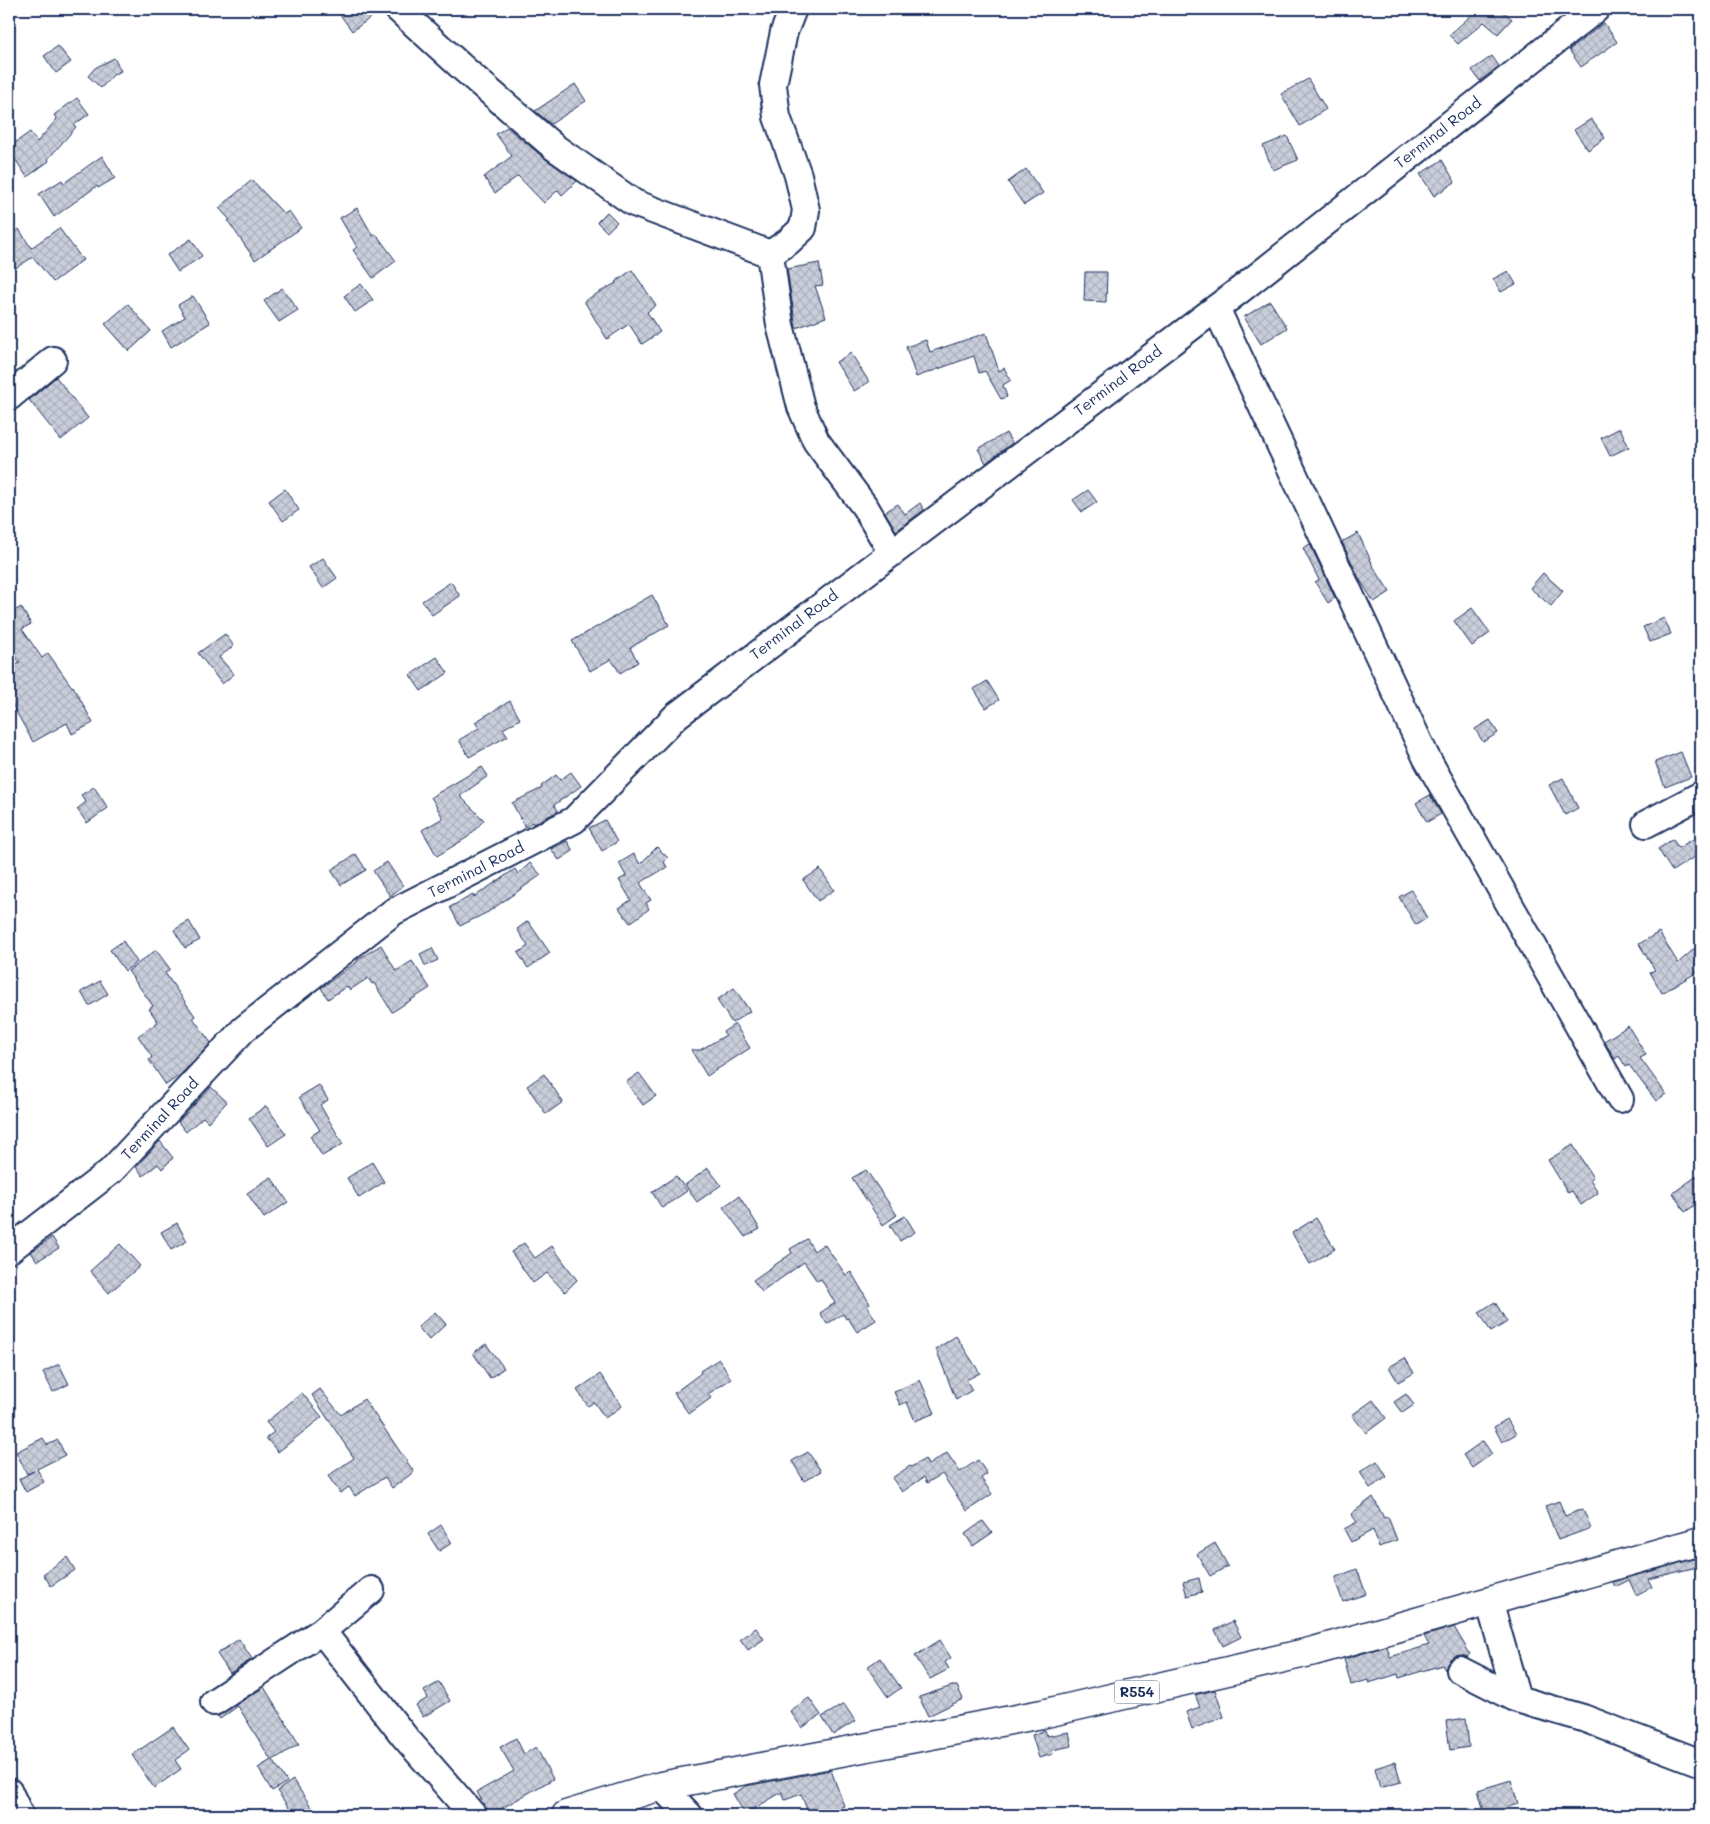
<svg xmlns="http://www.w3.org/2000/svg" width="1710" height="1824" viewBox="0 0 1710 1824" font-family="Mali,sans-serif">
	<defs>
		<pattern id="building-cross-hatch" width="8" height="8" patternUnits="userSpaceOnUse" patternTransform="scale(1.25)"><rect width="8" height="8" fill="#caceda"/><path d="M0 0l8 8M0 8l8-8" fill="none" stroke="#adb1be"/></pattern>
	</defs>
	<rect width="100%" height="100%" fill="#fff"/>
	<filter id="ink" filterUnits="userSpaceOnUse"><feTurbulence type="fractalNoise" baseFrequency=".02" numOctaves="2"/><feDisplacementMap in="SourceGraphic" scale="10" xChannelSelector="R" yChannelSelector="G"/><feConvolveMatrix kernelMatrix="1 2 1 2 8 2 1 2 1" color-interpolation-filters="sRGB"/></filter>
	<g filter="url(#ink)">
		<path fill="url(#building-cross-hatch)" stroke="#1b2f5e" d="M336,9H383L352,31Z
			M1470,9H1501L1512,19L1498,34L1484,22L1458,44L1449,35L1474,13Z
			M1604,23L1617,42L1581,67L1569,50Z
			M58,46L71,62L56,73L44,56Z
			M1492,56L1499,66L1480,81L1472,70Z
			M114,58L121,71L114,74L101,88L88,76L95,68Z
			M1308,79L1326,109L1300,126L1281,94Z
			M575,84L586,101L551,124L535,111Z
			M77,98L89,114L74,125L76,127L48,159L49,161L27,177L9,150V147L30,132L37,142L57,119L54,115Z
			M1591,119L1605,138L1588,150L1574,130Z
			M507,127L544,158L577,181L562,195L558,190L544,203L518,176L495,193L484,177L512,156L496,134Z
			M1287,136L1298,160L1273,170L1263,146Z
			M102,156L115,178L98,188L97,186L54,217L39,194L62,180L64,183Z
			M1442,160L1455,182L1434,196L1420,174Z
			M1026,169L1043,193L1024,205L1008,182Z
			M252,180L284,214L289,211L301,228L255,260L228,221L230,220L219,208Z
			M357,208L373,236L376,234L396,261L373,278L353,250L357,247L340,218Z
			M607,212L617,222L607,232L597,222Z
			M59,228L83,260L53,282L33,257L9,272V236L19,229L31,248Z
			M191,239L202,256L178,272L167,255Z
			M819,263L823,285L815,286L826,317L796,328L787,269Z
			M632,270L656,305L647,312L660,332L642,344L629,324L607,339L584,301L616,283L615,282Z
			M1508,271L1516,284L1501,292L1493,279Z
			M1085,272H1107L1106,302L1084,301Z
			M361,284L373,300L355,312L344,296Z
			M282,288L298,310L279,322L264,301Z
			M193,296L210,323L171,347L162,331L185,317L178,305Z
			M1270,301L1287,328L1261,344L1244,317Z
			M128,304L151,331L129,351L105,324Z
			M986,333L999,371L1004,368L1011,380L1003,385L1007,397L1001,399L985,371L979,373L974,356L916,377L906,347L926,340L930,352Z
			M851,353L869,382L854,391L836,362Z
			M56,377L88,418L61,440L29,400Z
			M1620,428L1629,447L1610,456L1601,438Z
			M1006,433L1012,443L986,463L978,449Z
			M285,489L299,510L283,521L269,501Z
			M1088,490L1097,502L1082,512L1073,500Z
			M920,503L924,510L896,531L885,512L898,504L905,514Z
			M1358,533L1372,563H1371L1390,592L1374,602L1361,582L1342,542Z
			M1310,544L1335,598L1328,603L1315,582L1319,580L1303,548Z
			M323,558L337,578L323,588L309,567Z
			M1543,573L1563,591L1551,606L1530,588Z
			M451,582L460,596L432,615L422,601Z
			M652,595L669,625L630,648L638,662L620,673L611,659L590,671L572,641Z
			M21,607L31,624L22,629L42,658L48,653L72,687L73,686L93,723L72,734L67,723L33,742L9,699V669L20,663L9,647V609L11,613Z
			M1472,608L1490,633L1472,646L1454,621Z
			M1664,618L1671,634L1650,642L1643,627Z
			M225,634L234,646L219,657L234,674L222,684L198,653Z
			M437,657L448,673L421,691L410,675Z
			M987,681L999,700L986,708L974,689Z
			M510,701L520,719L503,729L508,736L469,757L459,740L479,728L475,722Z
			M1490,720L1498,733L1483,742L1475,729Z
			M1681,752L1691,777L1665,787L1655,762Z
			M482,767L488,776L460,796L484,820L468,837L437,856L422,830L443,818L431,797Z
			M571,772L581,786L554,805L558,811L533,824L532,822L525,827L512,803L542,788L541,786L556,775L560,780Z
			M1563,778L1578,808L1565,815L1549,785Z
			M94,787L108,808L87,823L77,809L86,802L81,795Z
			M1430,795L1441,814L1427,822L1416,803Z
			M605,820L617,842L602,851L589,828Z
			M1673,839L1678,848L1693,839L1701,853L1672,871L1658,849Z
			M567,841L573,851L559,860L551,849Z
			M657,847L668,858L664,862L667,867L640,883L651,900L646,903L649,909L630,923L619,908L631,900L619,880L626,876L619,863L634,854L640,864Z
			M356,854L366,870L341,885L331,870Z
			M387,862L403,886L390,896L373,871Z
			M530,863L541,875L488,912L460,926L450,907L473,895L474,897L515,869L518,874Z
			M820,869L834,890L818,901L803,880Z
			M1411,890L1427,918L1416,925L1399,897Z
			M189,921L200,940L185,948L174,930Z
			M528,921L550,953L528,968L518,953L528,946L517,929Z
			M1659,932L1678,963L1701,943V970L1662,993L1650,972L1655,970L1639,944Z
			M123,941L137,962L125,971L110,950Z
			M381,945L396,971L412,961L430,988L392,1012L374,983L372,984L368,978L350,990L347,986L328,999L321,988L358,961L357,960Z
			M432,948L438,960L425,966L420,954Z
			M156,950L170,969L165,973L195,1016L193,1018L211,1043L180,1075L166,1085L149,1060L152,1057L138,1036L158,1022L149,1009L153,1006L128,971Z
			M100,981L108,994L89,1006L81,992Z
			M734,988L750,1011L732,1023L717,1000Z
			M735,1024L750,1048L707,1076L691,1050H700L726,1035L723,1032Z
			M1628,1026L1646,1055L1640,1058L1666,1094L1656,1101L1629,1065L1626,1067L1619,1056L1615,1059L1604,1041Z
			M639,1073L656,1096L643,1105L626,1082Z
			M544,1074L563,1102L546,1114L527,1086Z
			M319,1085L328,1100L320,1105L343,1144L322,1156L310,1136L320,1130L299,1097Z
			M211,1087L227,1102L208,1122L203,1117L186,1132L178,1122Z
			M266,1106L286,1134L268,1146L249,1118Z
			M160,1141L173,1158L162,1169L158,1164L143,1176L136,1167Z
			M1573,1145L1593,1178L1590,1180L1598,1193L1581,1205L1572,1191L1568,1193L1548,1160Z
			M372,1162L384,1182L359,1198L347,1178Z
			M708,1168L721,1185L697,1202L685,1185Z
			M866,1170L897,1215L883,1225L852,1178Z
			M1701,1173V1201L1685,1212L1673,1193Z
			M676,1176L687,1191L662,1208L652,1192Z
			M271,1177L288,1202L264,1218L247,1193Z
			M739,1196L760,1229L745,1237L723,1207Z
			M905,1216L915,1232L900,1241L890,1225Z
			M1316,1218L1335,1249L1310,1264L1292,1233Z
			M177,1223L187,1241L171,1250L161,1232Z
			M52,1237L59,1248L37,1261L31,1252Z
			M807,1239L814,1251L824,1244L846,1275L851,1272L870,1304L867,1306L876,1320L857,1332L848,1318L846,1319L843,1314L827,1324L820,1313L835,1303L821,1279L817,1281L804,1262L762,1292L753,1280L792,1253L790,1249Z
			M524,1243L535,1258L552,1246L577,1280L565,1292L547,1273L533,1283L511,1252Z
			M120,1244L140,1266L109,1293L90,1271Z
			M1495,1302L1507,1322L1491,1332L1479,1312Z
			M435,1312L446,1324L429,1340L418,1327Z
			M956,1336L980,1373L966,1380L972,1390L956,1400L936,1349Z
			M486,1344L504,1368L490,1378L473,1353Z
			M1405,1358L1414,1373L1398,1382L1389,1367Z
			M719,1359L731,1379L708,1394L711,1398L689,1414L674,1393L701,1373L700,1371Z
			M59,1364L69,1384L53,1392L43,1372Z
			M600,1374L622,1406L605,1418L594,1402L588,1406L577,1390Z
			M920,1380L935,1413L915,1421L907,1402L900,1405L894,1392Z
			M320,1389L341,1415L364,1399L414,1472L392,1488L385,1477L355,1496L349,1487L340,1493L328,1476L354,1458L312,1395Z
			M302,1393L322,1417L278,1452L266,1438L274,1432L266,1422Z
			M1406,1394L1414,1405L1402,1413L1394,1402Z
			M1373,1400L1386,1418L1366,1433L1352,1415Z
			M1507,1419L1516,1434L1502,1442L1494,1427Z
			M43,1438L47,1445L58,1440L65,1455L37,1469L44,1482L26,1492L19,1479L34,1471L27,1474L16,1452Z
			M1483,1441L1492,1454L1472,1468L1463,1455Z
			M808,1452L821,1471L804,1481L792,1461Z
			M947,1453L960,1472L978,1460L987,1474L981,1478L992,1494L967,1511L942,1474L927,1483L924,1477L902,1492L892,1478L910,1466L911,1467L925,1459L928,1465Z
			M1377,1461L1387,1477L1370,1488L1360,1472Z
			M1373,1497L1384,1518L1388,1517L1397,1540L1379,1547L1373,1530L1351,1542L1344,1529L1357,1522L1351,1514Z
			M1559,1501L1565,1516L1583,1509L1591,1528L1558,1540L1545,1506Z
			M983,1521L992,1533L973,1546L965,1534Z
			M441,1525L452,1543L439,1551L428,1534Z
			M1215,1543L1228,1566L1210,1576L1197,1554Z
			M67,1557L75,1570L51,1586L43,1574Z
			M1701,1557V1566L1648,1579L1652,1587L1636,1595L1629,1580L1615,1587L1613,1582Z
			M1357,1569L1366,1594L1343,1602L1336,1583V1577Z
			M1199,1578L1202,1592L1187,1596L1183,1582Z
			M1233,1621L1241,1637L1223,1646L1215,1630Z
			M1454,1627L1470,1654L1467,1657L1460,1655L1452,1657L1447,1663L1445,1670L1442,1665L1399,1678L1398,1674L1369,1683L1368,1680L1351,1685L1344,1659L1387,1646L1390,1657L1429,1645L1424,1636Z
			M756,1628L764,1639L748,1650L740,1639Z
			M239,1639L252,1659L230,1673L217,1654Z
			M940,1640L951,1658L945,1662L949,1669L930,1679L915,1656Z
			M880,1658L901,1688L888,1697L867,1667Z
			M439,1682L450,1701L423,1717L416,1705L428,1698L424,1691Z
			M952,1686H957L963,1699L928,1716L919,1697Z
			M264,1687L299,1744L273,1760L287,1782L272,1791L258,1768L271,1760L238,1706L220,1719L218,1716Z
			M1215,1690L1224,1717L1192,1729L1186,1712L1200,1707L1195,1695Z
			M809,1698L821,1715L802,1728L790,1711Z
			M844,1704L855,1721L833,1735L822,1717Z
			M1466,1718L1469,1747L1450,1750L1446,1721Z
			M173,1727L189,1750L175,1760L181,1769L154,1788L132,1755Z
			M1045,1730L1047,1736L1069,1732L1072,1746L1052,1750L1053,1754L1039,1758L1032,1735Z
			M516,1738L524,1754L536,1747L553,1779L490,1815L477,1792L514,1771L500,1747Z
			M1395,1762L1401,1782L1380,1788L1375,1768Z
			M831,1770L844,1806L818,1815H809L801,1794L785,1800L782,1792L745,1814L733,1794L746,1786Z
			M293,1780L317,1815H294L277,1791Z
			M1511,1780L1518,1804L1505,1808L1507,1815H1485L1478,1790Z"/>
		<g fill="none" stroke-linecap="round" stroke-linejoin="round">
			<g stroke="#1b2f5e" stroke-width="30">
				<path id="minor" d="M398,9L465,70L554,147L634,203L770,254
					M793,9L784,32L773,85L777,117L798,175L806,210L803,228L788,242L770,254L780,325L801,407L816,441L865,507L891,551
					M1216,308L1426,757L1620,1099
					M9,397L53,360
					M1646,824L1701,795
					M9,1250L111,1171L244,1029L393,912L574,820L676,716L1240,290L1596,9
					M1489,1601L1517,1699L1583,1718L1701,1763
					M322,1631L404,1736L473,1815
					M1460,1670L1517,1699
					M214,1702L322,1631L371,1590
					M661,1786L689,1815
					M9,1792L20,1815"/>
			</g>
			<g stroke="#1b2f5e" stroke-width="31">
				<path id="major" d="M566,1815L661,1786L1042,1714L1314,1651L1701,1541"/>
			</g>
			<use href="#minor" stroke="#fff" stroke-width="26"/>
			<use href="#major" stroke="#fff" stroke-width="28"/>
		</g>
	</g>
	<g text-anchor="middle" stroke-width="4" stroke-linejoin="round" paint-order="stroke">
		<rect fill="#fff" stroke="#5f6d8e" stroke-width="1" x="1114.5" y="1680.5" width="45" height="23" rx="4"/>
		<g font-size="14" font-weight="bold" fill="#1b2f5e">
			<text x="1137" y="1697">R554</text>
		</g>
		<g font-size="15" fill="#1b2f5e" stroke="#fff">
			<text transform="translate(1438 133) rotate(-38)" y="5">Terminal Road</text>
			<text transform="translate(1118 381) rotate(-37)" y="5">Terminal Road</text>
			<text transform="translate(794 625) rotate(-37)" y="5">Terminal Road</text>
			<text transform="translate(476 870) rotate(-27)" y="5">Terminal Road</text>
			<text transform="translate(160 1119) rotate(-47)" y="5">Terminal Road</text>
		</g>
	</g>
	<rect width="1710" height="1824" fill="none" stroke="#fff" stroke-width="30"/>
	<rect x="15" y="15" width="1680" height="1794" fill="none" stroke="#1b2f5e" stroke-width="2" filter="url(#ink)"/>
</svg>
